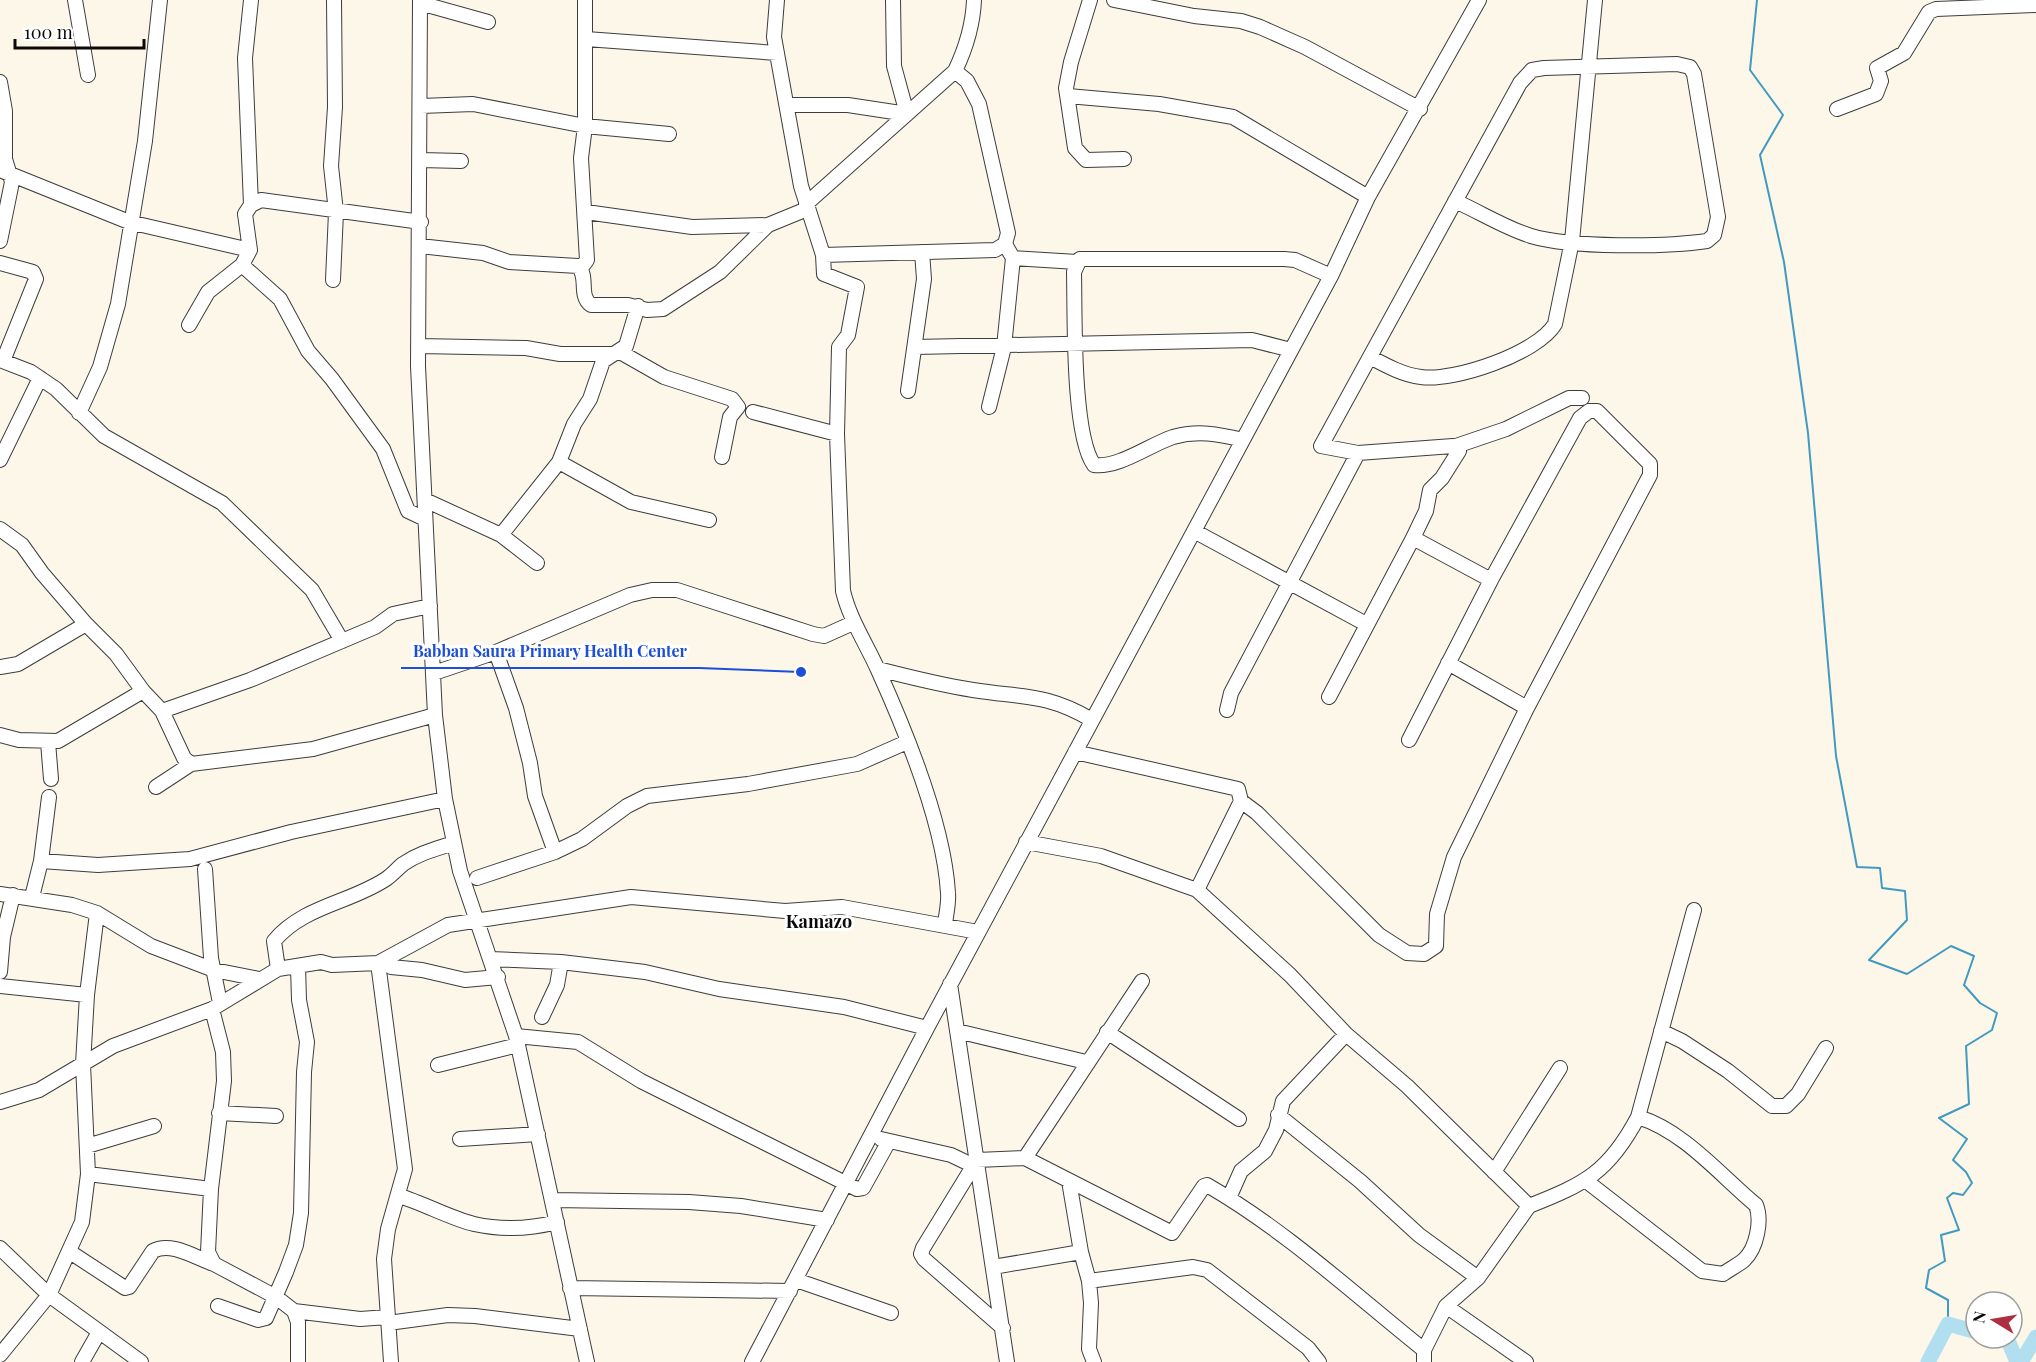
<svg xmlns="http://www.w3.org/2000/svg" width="2036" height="1362" viewBox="0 0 2036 1362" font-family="'Playfair Display',serif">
	<rect width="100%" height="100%" fill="#fdf7e9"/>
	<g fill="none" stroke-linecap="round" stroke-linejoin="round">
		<path stroke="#409ac1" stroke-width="2" d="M1757,0L1750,70L1783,115L1760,155L1784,262L1808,433L1836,756L1857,867L1880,868L1882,888L1905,891L1907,920L1869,960L1907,974L1951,946L1974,956L1964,985L1980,1003L1997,1013L1992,1030L1966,1046L1969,1104L1939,1118L1967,1139L1953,1160L1966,1172L1972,1183L1963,1195L1953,1193L1947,1198L1959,1230L1941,1235L1945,1261L1929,1270L1926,1288L1948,1300V1324"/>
		<path stroke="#b2dff0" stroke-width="15" d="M2007,1338L2017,1362
			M1928,1362L1948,1324L1973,1331L1976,1328
			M2021,1362L2036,1337"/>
		<g stroke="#3d3d3d" stroke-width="16">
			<path id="minor" d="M75,0L88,75
				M251,0L245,58L251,205
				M420,0L418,366L435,715L445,799L460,871L516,1036L587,1362
				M777,0L774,37L801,186L823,255L824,274L857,287L848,335L839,347L837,434L843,591C850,620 866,643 878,670C907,734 944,824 948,893C949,903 946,914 945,925
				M1090,0L1071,62L1066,88L1075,148L1086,160L1124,159
				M1114,0L1194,16L1241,21L1260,27L1305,47L1420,109
				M420,3L488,22
				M586,39L777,53
				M0,82L5,111V159L12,182L0,241
				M1068,96L1159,104L1233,117L1368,197
				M787,105H848L907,114L894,66L893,0
				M421,106L473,104L585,126L669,134
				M1837,109L1876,94L1881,81L1877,68L1904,53L1929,12L1936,9L2036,5
				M421,160L461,161
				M0,170L129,222L250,250L242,265L280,299L308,351L332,379L383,449L408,511L425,519
				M806,204L955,71C966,48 973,25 974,0
				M586,212L692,227L768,225
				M420,246L483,253L509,262L578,266C589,277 578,295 591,305H628L647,310L663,309L720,272L768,225L807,209
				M250,250L245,214L251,205L261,200L421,222
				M823,255L995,250L1005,244L1008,233L979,104L967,81L955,71
				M1013,258L1077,262
				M0,263L33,272L36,279L3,361
				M581,268L587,260L581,158L585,126V0
				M333,280L336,212L331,166L335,107L334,0
				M189,325L208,292L242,265
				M419,346L526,348L560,354H611
				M915,347L1252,340L1291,350
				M620,352L664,377L732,399L738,407L730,417L722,457
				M1370,357C1385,365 1403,375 1421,377C1454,382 1538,353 1555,324L1572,241L1595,0
				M0,360L31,372L56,389L104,436L222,503L312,590L342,641
				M908,391L924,279L922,252
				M989,407L1004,347L1013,258L1005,244
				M753,412L837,434
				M79,413L100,367L118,304L145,141L160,0
				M1243,440C1218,434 1198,430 1173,437C1149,445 1119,468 1094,465C1072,435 1075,312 1074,272L1080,259H1284L1295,260L1331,276
				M1456,446L1506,429L1569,398H1582
				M0,460L40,378
				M559,462L631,502L709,520
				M425,500L501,535L537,563
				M0,529L22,545L42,573L86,624L116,654L143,691L162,711L184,758L191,764L313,749L435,715
				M1194,531L1366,624
				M501,535L559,462L574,424L590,399L603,361L626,346L638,306
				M1413,538L1491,580
				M496,652L516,708L530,763L535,796L555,852
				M1448,663L1527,708
				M0,667L18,664L86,624
				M878,669C909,677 941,685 973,690C1023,698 1046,693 1092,720
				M434,673L496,652L630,595L652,590H677L813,634L824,636L853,623
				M1329,697L1413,538L1426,511L1430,490L1442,478L1459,451L1453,446L1358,453L1321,446L1520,83L1532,70L1544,68L1677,64L1690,67L1694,74L1718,217L1714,235L1707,241C1666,247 1571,248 1531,236C1505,228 1480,212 1455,201
				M1227,710L1231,693L1358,453
				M162,711L250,680L375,627L393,614L430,606
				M0,735L19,740L58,741L143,691
				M48,742L51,779
				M1075,752L1238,789L1241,801L1197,890
				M156,787L191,764
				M1241,801L1257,813L1379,935L1407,953L1424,954L1436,946L1437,914L1454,857L1527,708L1650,475V464L1597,411H1589L1580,418L1491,580L1409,740
				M1026,842L1101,856L1197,890L1290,975L1346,1034L1407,1086L1529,1206L1478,1278L1446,1306L1424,1350V1362
				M41,861L49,797
				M205,869L211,958L220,1003
				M477,878L555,852L582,839L627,806L647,796L748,784L857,764L907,742
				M0,894L72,905L97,913L151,946L214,970L259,979
				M32,897L41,861L98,865L190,859L291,832L445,799
				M490,959L561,962L645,972L719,989L844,1007L927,1028
				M384,961L391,967L422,970L465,980L498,977
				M378,963L405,1169L388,1229L384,1259L391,1362
				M278,969L274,941C303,906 350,903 386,879C392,875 397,869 403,864C419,853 436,849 454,843
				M0,972L3,937L13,895
				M950,984L1007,1362
				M0,986L87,995
				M212,1009L223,1052L224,1081L211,1189L208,1252L214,1264L276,1297L294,1311L298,1322V1362
				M542,1017L557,985L561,962
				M957,1031L1086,1062
				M1661,1031L1682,1041L1728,1071L1772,1106H1786L1798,1094L1826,1048
				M1107,1032L1239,1119
				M516,1036L578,1042L641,1081L857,1189L863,1188L889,1141
				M438,1065L518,1045
				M0,1102L39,1090L113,1046L212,1009L278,969L321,962L332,965L378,963L448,925L631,897L785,911L842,907L978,932
				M219,1113L276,1116
				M1278,1115L1360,1181L1419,1235L1478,1278
				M460,1139L538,1134
				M881,1139L951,1155L974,1166
				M87,1146L154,1126
				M1025,1158L1172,1233L1204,1186L1207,1185C1285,1230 1354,1294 1424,1350
				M1494,1172L1560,1068
				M88,1174L211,1189
				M1585,1180L1702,1271L1723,1274C1730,1269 1738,1265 1744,1260C1757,1248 1762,1220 1756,1205C1720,1175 1684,1131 1638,1117
				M1069,1181L1081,1252L1089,1281L1091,1303L1089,1349L1094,1362
				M399,1196C423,1203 452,1219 474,1224C501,1230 530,1229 557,1222
				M1229,1198L1241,1171L1265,1151L1276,1130L1283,1101L1346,1034
				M553,1200L689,1202L741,1206L827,1220
				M1529,1206C1585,1184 1609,1172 1638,1117L1694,910
				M0,1248L49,1295L141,1362
				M70,1252L125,1288L129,1287L153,1251C171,1241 196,1258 214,1264
				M993,1267L1081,1252
				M796,1280L891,1313
				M1089,1281L1193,1267L1207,1270L1308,1348L1319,1362
				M570,1288L790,1291
				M218,1306L258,1320L266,1318L286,1272L296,1245L301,1213L304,1072L307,1042L299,1000L298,966
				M1446,1306L1526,1362
				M294,1311L360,1319L388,1317
				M388,1323L448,1315L475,1316L580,1329
				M1003,1328L924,1259L921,1254L923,1248L977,1160L1025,1158L1142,981
				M0,1355L49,1295L82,1222L88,1174L83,1064L87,995L97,913
				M82,1362L99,1332
				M752,1362L927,1028L1331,276L1368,197L1479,0"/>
		</g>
		<use href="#minor" stroke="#fff" stroke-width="14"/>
	</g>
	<g text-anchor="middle" stroke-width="6" stroke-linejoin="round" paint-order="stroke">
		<g font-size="18" font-weight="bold" fill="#0a0a0a" stroke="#fff">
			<text x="819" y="928">Kamazo</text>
		</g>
	</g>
	<path fill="none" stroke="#1d4ed8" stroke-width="2" d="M801 672L699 668H401"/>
	<circle fill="#1d4ed8" stroke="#fff" stroke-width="2" cx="801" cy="672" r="6"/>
	<g font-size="16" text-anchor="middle" font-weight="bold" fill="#1d4ed8" stroke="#fff" stroke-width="6" stroke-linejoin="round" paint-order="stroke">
		<text x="550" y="657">Babban Saura Primary Health Center</text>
	</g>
	<g transform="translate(1994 1320) rotate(281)"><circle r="28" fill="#ffffff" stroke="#9d9d9d" stroke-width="1.5"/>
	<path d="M0-4.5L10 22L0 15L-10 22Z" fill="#ad2f41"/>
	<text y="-9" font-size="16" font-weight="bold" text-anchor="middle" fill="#0a0a0a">N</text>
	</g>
	<path d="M15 39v9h129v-9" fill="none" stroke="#0a0a0a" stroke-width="3"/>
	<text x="24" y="39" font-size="18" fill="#0a0a0a" stroke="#ffffff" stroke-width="4.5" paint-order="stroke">100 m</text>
</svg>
